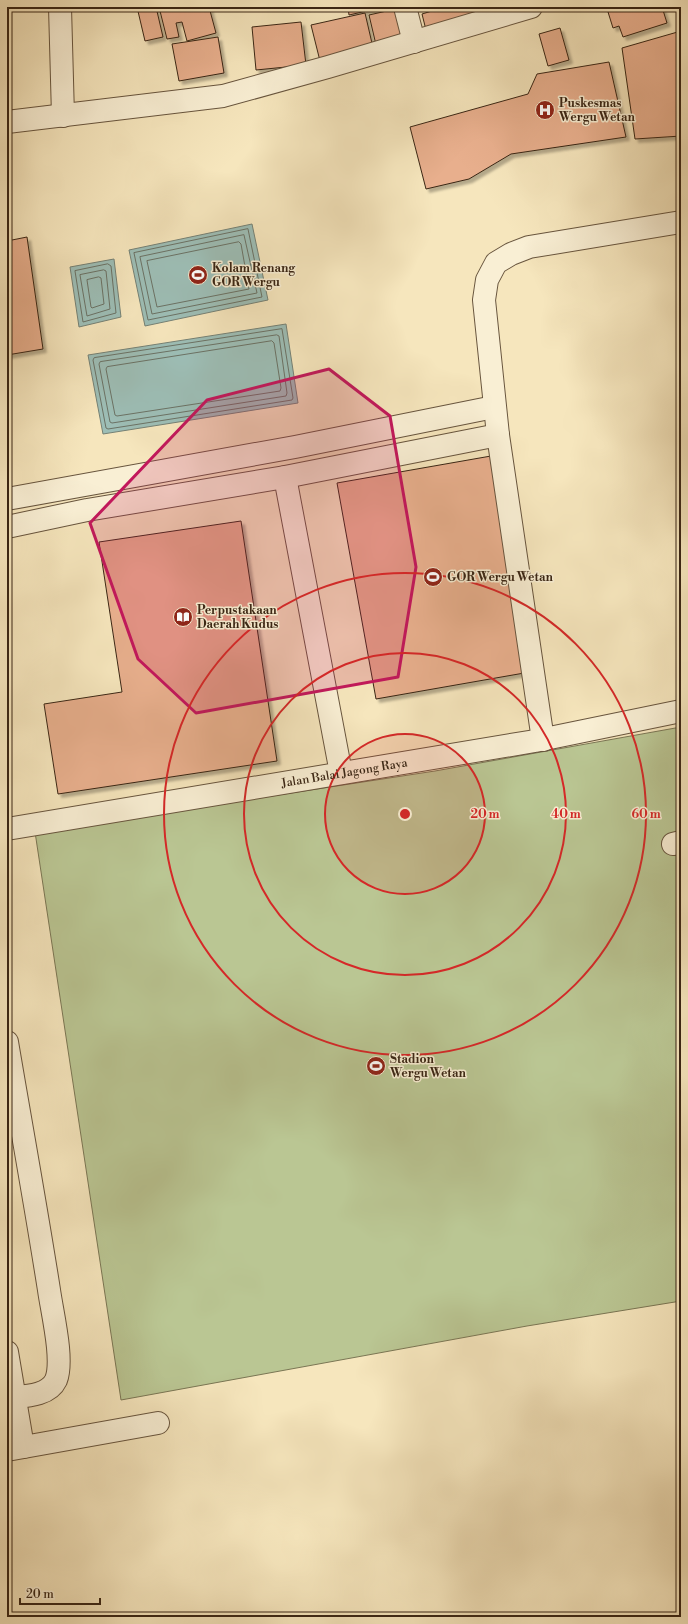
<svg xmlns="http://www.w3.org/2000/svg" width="688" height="1624" viewBox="0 0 688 1624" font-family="'Libre Bodoni',serif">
	<defs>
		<filter id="shadow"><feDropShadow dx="3.5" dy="3.5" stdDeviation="1" flood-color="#0004"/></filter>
	</defs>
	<rect width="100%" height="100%" fill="#f6e6bd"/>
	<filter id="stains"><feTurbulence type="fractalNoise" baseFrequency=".005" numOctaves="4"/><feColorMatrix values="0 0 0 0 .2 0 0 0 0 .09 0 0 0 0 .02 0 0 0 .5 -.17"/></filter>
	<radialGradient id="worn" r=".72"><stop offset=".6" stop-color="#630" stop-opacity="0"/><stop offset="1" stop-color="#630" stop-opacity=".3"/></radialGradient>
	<path fill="#bac693" stroke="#7a7654" d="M681,727V1301L527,1326L121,1400L35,832L435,771Z"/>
	<path fill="#9dbeb6" stroke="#758175" d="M252,224L268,300L145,326L129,250Z
		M114,259L121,317L79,327L70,267Z
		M286,324L298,403L103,434L88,355Z"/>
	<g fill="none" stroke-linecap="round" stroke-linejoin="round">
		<path stroke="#6b7265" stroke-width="1" d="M248,229L262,297L148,320L134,253Z
			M244,235L257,293L152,314L140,257Z
			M239,242L241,244L249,289L157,307L147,261Z
			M108,264L111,266L116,313L83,322L75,271Z
			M104,270L106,271L110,309L87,316L80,275Z
			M99,277L101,278L104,304L92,308L91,307L87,280Z
			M282,329L293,398L292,400L108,429L106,428L93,360L94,358Z
			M277,335L279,336L287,393L286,396L112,423L110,422L99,364L100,362Z
			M272,341L274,343L281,388L280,391L117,416L115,415L106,369L107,367Z"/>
	</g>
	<path fill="#e8af8d" stroke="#392514" filter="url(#shadow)" d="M137,7H156L163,37L145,41Z
		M159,7H209L216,33L187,41L182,22L176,23L179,37L167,39Z
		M348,7H384L349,15Z
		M445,7H475L478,16L426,30L422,14Z
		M622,7H662L667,23L623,37L619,26L613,28L608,12Z
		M400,8L408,42L377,49L369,15Z
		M365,13L374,52L321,65L311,25Z
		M301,22L306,65L256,70L252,27Z
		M560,28L569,60L548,66L539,34Z
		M681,31V136L635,139L622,48Z
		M218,37L224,73L179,81L172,44Z
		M609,62L626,137L511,154L469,179L426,189L410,127L528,94L537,74Z
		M27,237L43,349L7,355V241Z
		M491,456L530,672L376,699L337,483Z
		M241,521L277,761L58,794L44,704L122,692L99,542Z"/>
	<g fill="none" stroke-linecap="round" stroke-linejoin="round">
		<g stroke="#68553e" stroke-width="24">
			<g id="minor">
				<path d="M60,7L63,116"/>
				<path d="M405,7L414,42"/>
				<path d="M7,122L223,96L328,67L531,7"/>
				<path d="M285,477L341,773"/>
				<path d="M7,499L295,447L494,407"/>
				<path d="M7,527L87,510L285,477L498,435"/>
				<path d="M543,740L498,435L484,300L487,280L496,263L511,254L529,247L681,222"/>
				<path id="s1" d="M7,829L535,741L681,711"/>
				<path d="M673,844L681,842"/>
				<path d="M7,1042C21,1125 36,1207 49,1290C52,1312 64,1360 56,1380C48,1397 22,1396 7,1398"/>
				<path d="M7,1352L23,1447"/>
				<path d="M7,1450L158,1423"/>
			</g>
		</g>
		<use href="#minor" stroke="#f9efd4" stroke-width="22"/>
	</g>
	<path fill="#c2185b" fill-opacity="0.2" stroke="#c2185b" stroke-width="3" stroke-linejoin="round" d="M329,369L390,416L416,567L398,677L196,713L138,659L90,523L207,400Z"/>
	<circle cx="405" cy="814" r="80" fill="#d62828" fill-opacity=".12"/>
	<g fill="none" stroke="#d62828" stroke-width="2">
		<circle cx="405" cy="814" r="80"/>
		<circle cx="405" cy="814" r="161"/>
		<circle cx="405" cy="814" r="241"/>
	</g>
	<defs>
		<g id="hospital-disc" transform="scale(1)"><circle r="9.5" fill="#8f2418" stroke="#f9efd4"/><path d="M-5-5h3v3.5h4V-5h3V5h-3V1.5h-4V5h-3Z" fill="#fff"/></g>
		<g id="stadium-disc" transform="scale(1)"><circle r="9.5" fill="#8f2418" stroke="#f9efd4"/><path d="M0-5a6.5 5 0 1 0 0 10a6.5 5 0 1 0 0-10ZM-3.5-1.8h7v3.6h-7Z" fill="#fff"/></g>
		<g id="library-disc" transform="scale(1)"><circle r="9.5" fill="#8f2418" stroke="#f9efd4"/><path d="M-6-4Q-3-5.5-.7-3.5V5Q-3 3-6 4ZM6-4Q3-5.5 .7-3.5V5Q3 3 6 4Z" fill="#fff"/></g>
	</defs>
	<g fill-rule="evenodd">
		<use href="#hospital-disc" x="545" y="110"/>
		<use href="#stadium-disc" x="198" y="275"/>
		<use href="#stadium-disc" x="433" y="577"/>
		<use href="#library-disc" x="183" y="617"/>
		<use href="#stadium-disc" x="376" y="1066"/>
	</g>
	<g text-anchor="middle" stroke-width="3" stroke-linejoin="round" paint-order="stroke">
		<g font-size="12" font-weight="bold" fill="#392514" stroke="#f9efd4" text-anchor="start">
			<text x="559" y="107">Puskesmas<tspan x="559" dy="14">Wergu Wetan</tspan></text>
			<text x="212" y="272">Kolam Renang<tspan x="212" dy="14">GOR Wergu</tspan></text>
			<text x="447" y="581">GOR Wergu Wetan</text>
			<text x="197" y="614">Perpustakaan<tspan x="197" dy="14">Daerah Kudus</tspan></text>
			<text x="390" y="1063">Stadion<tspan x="390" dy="14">Wergu Wetan</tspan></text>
		</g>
		<g font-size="12" fill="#392514" stroke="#f9efd4">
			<text dy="4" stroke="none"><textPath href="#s1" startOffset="342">Jalan Balai Jagong Raya</textPath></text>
		</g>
	</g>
	<circle cx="405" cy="814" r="6" fill="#d62828" stroke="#f9efd4" stroke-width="2"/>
	<g font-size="12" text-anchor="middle" font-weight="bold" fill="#d62828" stroke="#f9efd4" stroke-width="3" stroke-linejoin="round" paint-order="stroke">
		<text x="485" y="818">20 m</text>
		<text x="566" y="818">40 m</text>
		<text x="646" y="818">60 m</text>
	</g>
	<rect width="688" height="1624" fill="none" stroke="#f6e6bd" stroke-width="24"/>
	<rect x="8" y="8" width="672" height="1608" fill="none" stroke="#392514" stroke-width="2"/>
	<rect x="12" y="12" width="664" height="1600" fill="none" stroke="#392514"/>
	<path d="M20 1598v6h80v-6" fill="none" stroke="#392514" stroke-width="2"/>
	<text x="26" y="1598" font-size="12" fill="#392514" stroke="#f9efd4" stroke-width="3" paint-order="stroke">20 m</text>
	<rect width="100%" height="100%" filter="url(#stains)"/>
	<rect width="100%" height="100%" fill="url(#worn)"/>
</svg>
